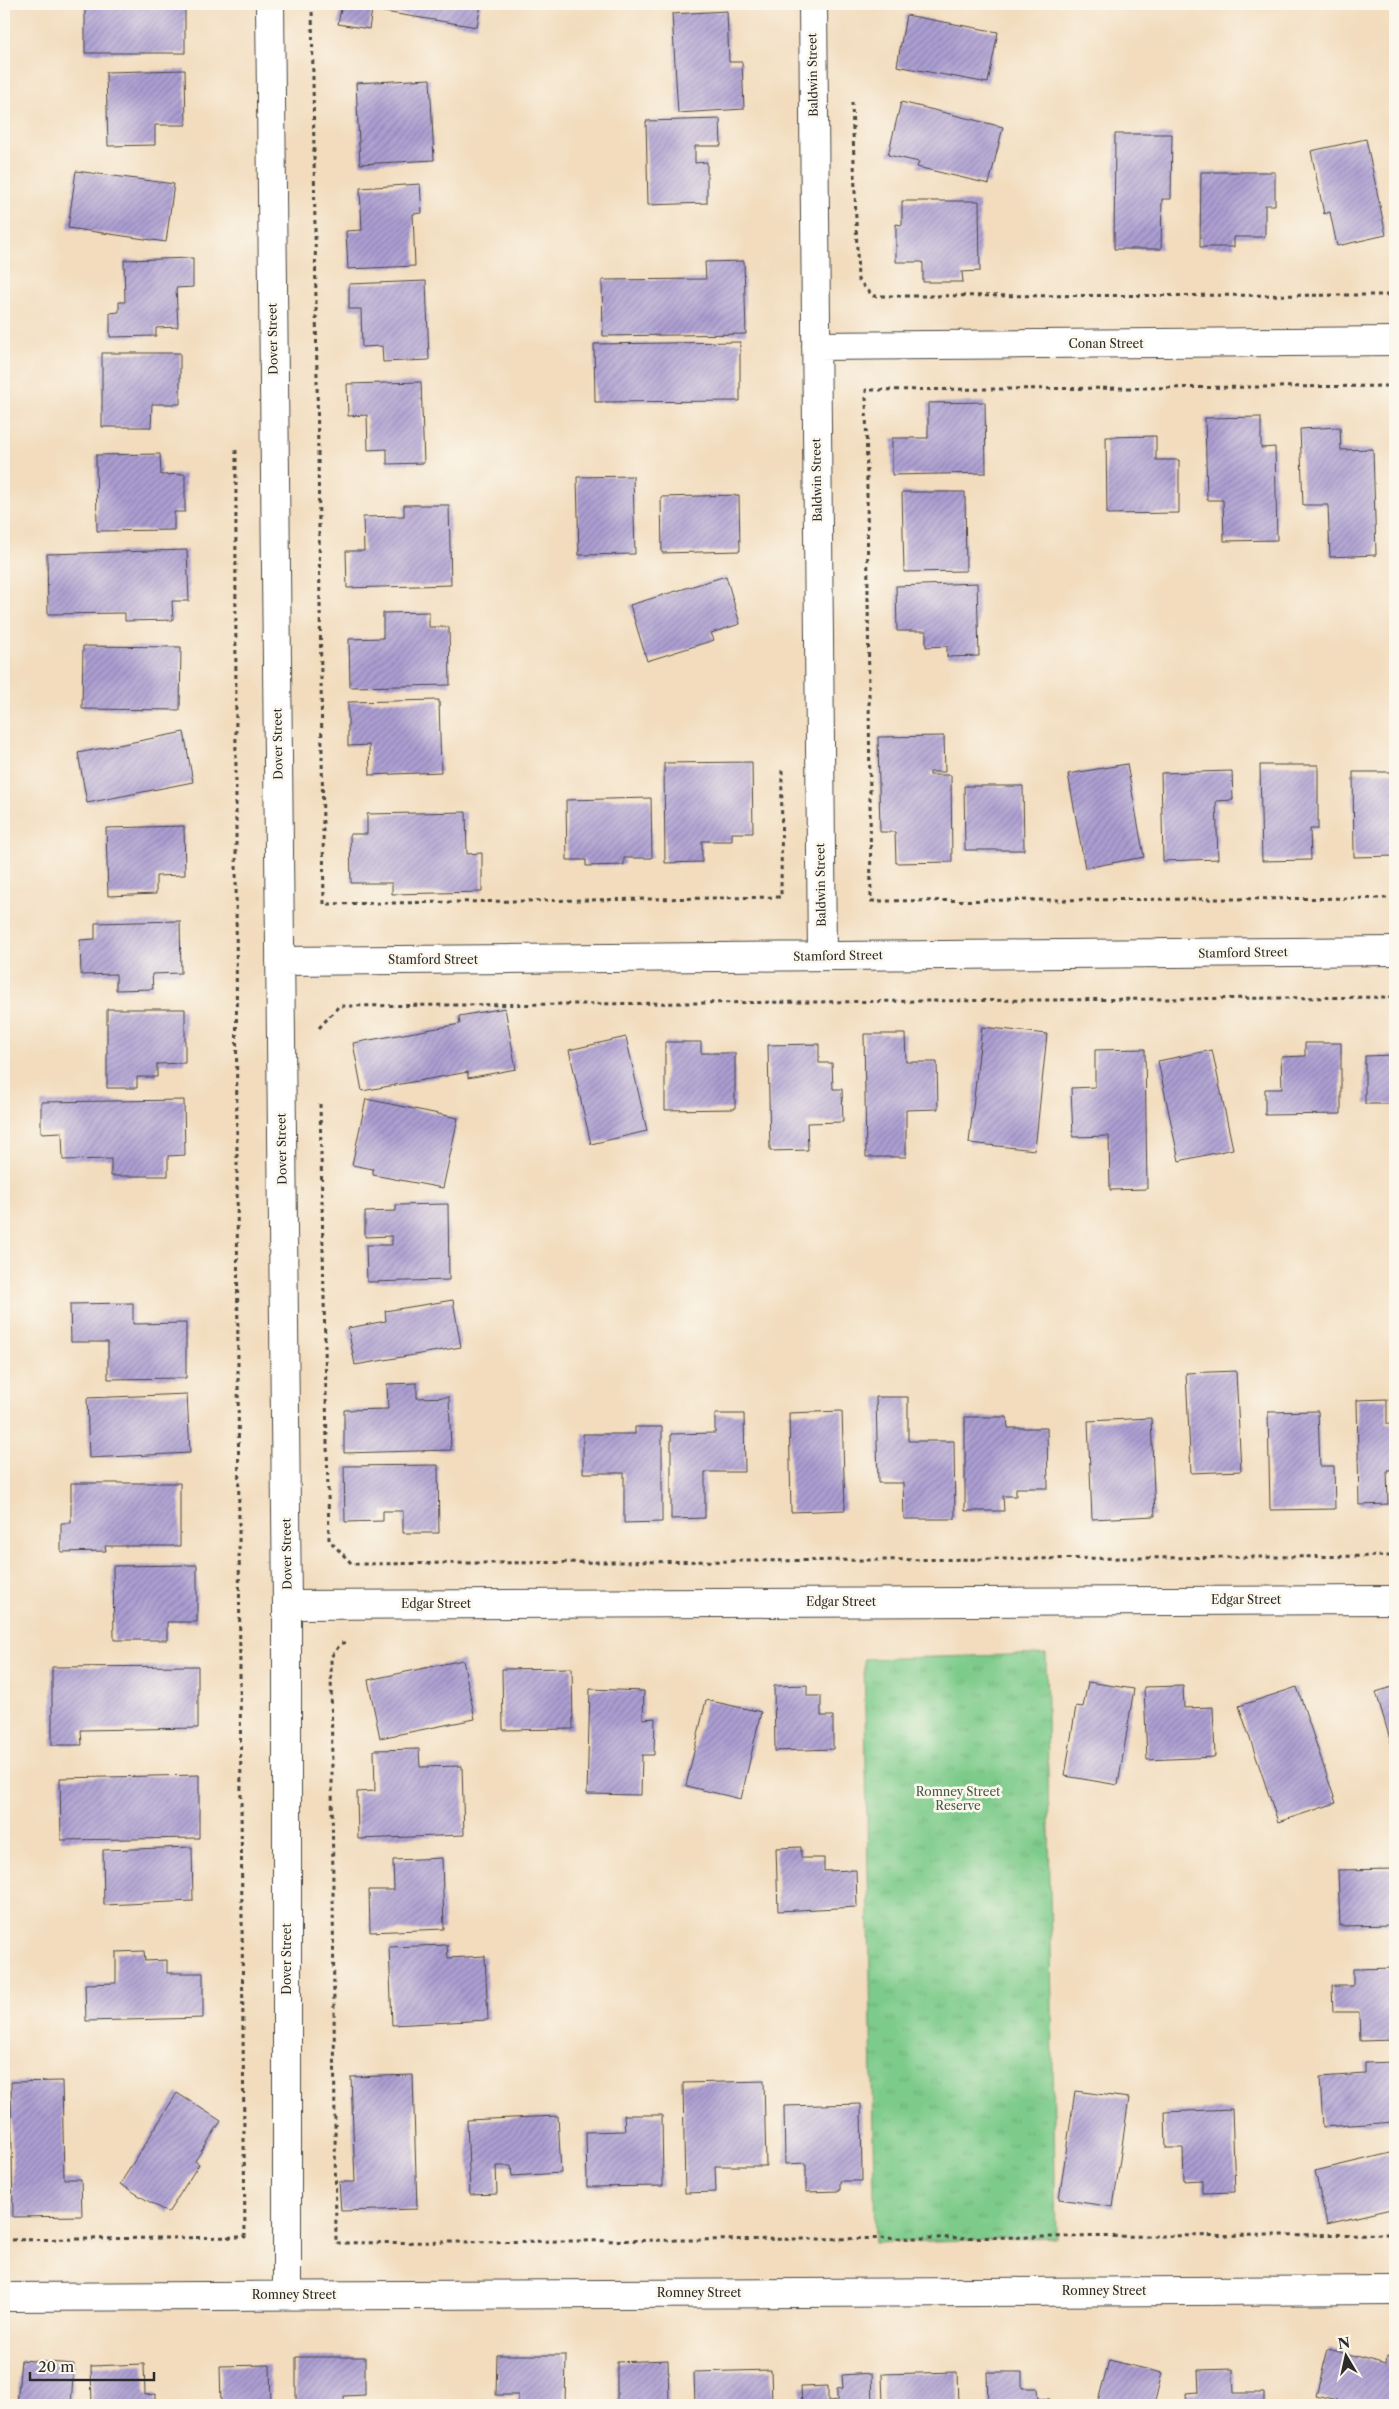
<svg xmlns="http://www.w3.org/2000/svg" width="1399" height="2409" viewBox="0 0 1399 2409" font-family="'Libre Caslon Text',serif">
	<defs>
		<pattern id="park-tufts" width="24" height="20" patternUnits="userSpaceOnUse" patternTransform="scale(1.25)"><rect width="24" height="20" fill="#7dcb8a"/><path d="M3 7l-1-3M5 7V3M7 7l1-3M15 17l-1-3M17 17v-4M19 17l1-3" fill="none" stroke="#6cae77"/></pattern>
		<pattern id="building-hatch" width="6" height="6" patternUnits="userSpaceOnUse" patternTransform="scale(1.25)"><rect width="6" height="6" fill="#ac9ed2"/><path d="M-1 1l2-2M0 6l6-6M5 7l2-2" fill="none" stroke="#8c81ab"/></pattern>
	</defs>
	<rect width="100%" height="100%" fill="#fbf7ec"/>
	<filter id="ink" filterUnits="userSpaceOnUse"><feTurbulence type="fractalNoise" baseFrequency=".02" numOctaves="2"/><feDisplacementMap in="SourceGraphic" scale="10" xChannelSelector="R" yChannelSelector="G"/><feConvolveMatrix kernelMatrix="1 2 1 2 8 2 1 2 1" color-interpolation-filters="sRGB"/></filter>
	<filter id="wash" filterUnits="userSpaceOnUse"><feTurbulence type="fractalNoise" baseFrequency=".0096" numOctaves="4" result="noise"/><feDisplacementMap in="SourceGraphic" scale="20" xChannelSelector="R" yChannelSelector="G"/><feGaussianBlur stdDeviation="1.12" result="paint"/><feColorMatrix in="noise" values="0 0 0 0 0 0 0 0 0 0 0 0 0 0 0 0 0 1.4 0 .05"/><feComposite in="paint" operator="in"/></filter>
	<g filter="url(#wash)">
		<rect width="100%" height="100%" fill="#f2dcbd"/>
		<path fill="url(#park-tufts)" stroke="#547b5a" d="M1046,1654L1056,2237L875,2243L864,1659Z"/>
		<g id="blocks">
			<path fill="url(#building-hatch)" d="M85,4H185V53H85Z
				M342,4H481L477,27L372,10L369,29L338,24Z
				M727,11L729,62H742L744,109L678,113L672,14Z
				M906,15L998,32L988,83L897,66Z
				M185,70L186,125H155V145L108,146L106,72Z
				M430,79L434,160L360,164L356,83Z
				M901,102L1003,127L989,184L917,167L919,162L888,155Z
				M720,119L721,146H695V163L707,162V203L648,205L646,121Z
				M1115,134H1172L1171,199H1162L1161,249H1114Z
				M1366,139L1386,235L1337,246L1330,212L1324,214L1311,151Z
				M76,171L174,184L166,242L68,228Z
				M1201,172H1275V205H1265V237H1234V247H1200Z
				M420,184L422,213L413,214L415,266L348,269L346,231L362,230L360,188Z
				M902,201H979L980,271L962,272L963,282H923V262H896V224L902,225Z
				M193,258V287L176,288L178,327L156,328V336L110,337V313L119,312V302H125L124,260Z
				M744,261L746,334L603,336L602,280L706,279L705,262Z
				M426,281L429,360L383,362L382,346L362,347L361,309H349V284Z
				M740,342V401L595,402L594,344Z
				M102,353H180V404H152L151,427H102Z
				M421,382L424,463L387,464V449L368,450L367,415L348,416L347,384Z
				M985,402L986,473L892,475V438H928V403Z
				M1261,417V448L1275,447L1277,540L1224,541L1223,500H1207L1205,418Z
				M1340,427L1341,450L1373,449L1376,555L1330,557L1328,505H1303L1300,429Z
				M1156,436V460H1179V513L1107,514L1106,437Z
				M160,454L161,475L185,474V512H174V530L97,531L96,455Z
				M633,476L635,554L579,555L577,477Z
				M902,492H965L966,571L904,572Z
				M739,495L740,551L662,553L661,497Z
				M404,505H449L451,585L347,588L346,551H364L363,517L404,516Z
				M187,550L189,601H172L173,620L125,621V613L48,614L47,554Z
				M726,576L740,624L711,633L714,640L647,661L630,605Z
				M977,583L979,656L947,657V646L926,647V631H897L896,586Z
				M429,612V627H449L450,685L350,687L349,639L383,638V613Z
				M83,646L181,647L180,710L82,709Z
				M439,700L441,772L370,775L369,745L348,746V702Z
				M184,732L193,782L87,803L78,753Z
				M944,736L945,772H930V775H951L952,862L896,863L895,832H880L878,737Z
				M752,762L753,833H732V841H702V862L665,863L664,763Z
				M1127,764L1144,857L1085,868L1068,774Z
				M1260,765H1318V829H1310L1311,860L1262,861Z
				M1232,771L1233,800L1216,801L1218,859L1163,861L1161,773Z
				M1353,772H1395V856L1354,857Z
				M964,786H1023L1024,850H965Z
				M651,798L652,858H624V865L586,866V860H567L566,800Z
				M466,812L467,854L482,853V892L392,894V883H351L350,834H367V814Z
				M184,826L185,875L156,876V894L108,896L106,828Z
				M180,921L181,973L152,974L153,989L116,990V974L81,975L80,940L95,939V923Z
				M505,1008L516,1069L468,1078V1072L362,1091L353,1043L460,1024L459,1016Z
				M107,1009H185V1063L157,1064V1077H137V1088H107Z
				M982,1027L1047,1034L1035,1150L969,1143Z
				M864,1034H905L906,1062H937L938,1109L906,1110V1157H866Z
				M626,1037L647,1131L591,1144L569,1050Z
				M665,1042H701V1053H735V1109L665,1110Z
				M1305,1043H1341V1114L1265,1115V1089H1282L1281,1057L1305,1056Z
				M819,1044V1063H832L833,1089H842L843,1122L807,1123L808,1150L770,1151L768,1045Z
				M1145,1049L1147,1189L1110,1190L1109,1136L1073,1137L1071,1088L1095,1087V1050Z
				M1212,1050L1233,1149L1179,1161L1158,1061Z
				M1395,1055V1104H1365V1056Z
				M366,1099L458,1118L443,1188L373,1175V1169L352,1165Z
				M184,1100L185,1155L168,1156V1176H111V1159L63,1160L62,1132L41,1133V1102Z
				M448,1204L449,1280L367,1282L366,1245H392V1236L365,1237V1212L396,1211V1205Z
				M453,1300L461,1347L355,1365L348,1328L386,1321L385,1311Z
				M133,1303V1324L186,1323V1378L108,1379V1342H71L70,1304Z
				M1236,1371L1241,1471L1191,1473L1186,1373Z
				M417,1383V1398L449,1397L451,1450L344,1453V1410L388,1409L387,1384Z
				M187,1394L190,1453L89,1458L87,1398Z
				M876,1397H908V1441H954L955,1519H904L903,1483H878Z
				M1387,1399V1424H1395V1470H1387L1388,1504L1359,1505L1357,1400Z
				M842,1411L845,1510L791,1512L789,1413Z
				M1318,1411L1320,1466H1334L1335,1509L1270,1510L1268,1412Z
				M715,1414H744L745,1472H705V1518L671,1519V1434L715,1433Z
				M965,1417H1007L1008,1428H1047L1048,1488H1016V1496H1003L1004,1511H965Z
				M1151,1418L1155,1516L1092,1519L1088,1421Z
				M635,1427H662V1522L624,1523V1473H583V1434H635Z
				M438,1465L439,1533H403V1511H383V1521L345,1522L344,1466Z
				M71,1483H180V1546H105L106,1551L61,1552V1523H71Z
				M197,1565V1622H167V1640H114L113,1566Z
				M463,1660L475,1719L380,1738L368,1680Z
				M198,1666V1728L81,1730L82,1745H52V1667Z
				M572,1668L573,1729L503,1730L502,1669Z
				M1088,1682L1134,1689L1118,1785L1065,1776L1076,1706L1083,1707Z
				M807,1685V1696H821V1716H833V1749L775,1751L774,1686Z
				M1183,1686L1184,1708L1213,1707L1215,1757L1147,1760L1144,1687Z
				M1395,1686V1756L1376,1692Z
				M1297,1687L1336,1803L1278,1822L1239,1706Z
				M590,1689L644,1691L643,1719L655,1718L654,1755H642L641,1795L587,1794Z
				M706,1700L761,1712L741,1799L686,1786Z
				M419,1749L420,1767L462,1766L464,1835L358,1839L357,1792L375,1791L374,1750Z
				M199,1775V1838L61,1840L60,1778Z
				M192,1847L193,1901L104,1905L103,1850Z
				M801,1847V1858H824V1871L856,1870L857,1907L778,1911L776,1848Z
				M442,1858L444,1929L370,1932L369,1890H394L393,1860Z
				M1395,1869V1925L1340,1926L1338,1870Z
				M447,1945L448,1958L485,1956L488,2020L392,2025L389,1947Z
				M144,1951L145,1961L167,1960V1973H203V2018L86,2021L85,1984L116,1983V1952Z
				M1395,1968V2040L1360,2041L1359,2012H1333L1332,1986H1353V1969Z
				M1395,2062V2122L1323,2127L1320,2077L1365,2074V2063Z
				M413,2075L417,2209L341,2211L339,2182H355L351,2077Z
				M62,2081L64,2179H81L82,2216L13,2217L11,2082Z
				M764,2081L766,2166H715L716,2192L685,2193L683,2083Z
				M1075,2091L1129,2098L1113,2207L1059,2199Z
				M177,2093L221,2121L195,2161L199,2164L168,2213L120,2184Z
				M861,2104L862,2181H840V2191L806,2192V2163L785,2164L784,2106Z
				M1232,2109L1235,2192L1202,2193V2180L1184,2181L1183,2148H1166L1165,2112Z
				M624,2115H662L663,2186L587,2187L586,2132L625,2131Z
				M558,2116L561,2173L512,2176L511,2166H496L497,2194L470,2195L467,2120Z
				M1395,2152V2208L1327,2224L1315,2171Z
				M1328,2349L1386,2364L1387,2356L1395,2358V2405H1352L1316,2396Z
				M497,2355H566L565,2405H518V2395H496Z
				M296,2357H365V2395L344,2396V2405H296Z
				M21,2360L74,2364L71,2405H17Z
				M668,2360L669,2405H617V2362Z
				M1109,2360L1162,2373L1154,2405H1097Z
				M144,2364L145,2395L156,2394V2405H92L91,2366Z
				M270,2365L271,2405H221L220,2366Z
				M1233,2369L1234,2393H1264V2405H1187L1186,2393L1199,2392L1198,2370Z
				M771,2370L772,2405H695L694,2372Z
				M957,2372L958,2405H883L882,2374Z
				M987,2372H1022V2388H1037L1038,2399H1050V2405H988Z
				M872,2373L873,2405H802L801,2387L828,2386V2402L837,2401V2389L843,2388L842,2375Z"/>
		</g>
	</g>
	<g filter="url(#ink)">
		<use href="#blocks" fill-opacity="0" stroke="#494641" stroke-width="1"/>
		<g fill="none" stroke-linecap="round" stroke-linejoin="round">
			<g stroke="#494641" stroke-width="30">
				<path id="minor" d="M270,4L287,1605V2294
					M813,4L822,956
					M816,346L1395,341
					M280,961L1395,951
					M287,1605L1395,1600
					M4,2297L1395,2290"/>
			</g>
			<path stroke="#494641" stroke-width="3" stroke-dasharray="4 4" stroke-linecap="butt" d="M312,4L324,904L781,897L782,767
				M852,102L858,280L873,296L1395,295
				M1395,386L866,390L871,901L1395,898
				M319,1028L339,1006L1395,997
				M320,1104L329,1540L352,1564L1395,1556
				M345,1643H341L331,1657L336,2243L1395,2234
				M4,2240L245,2237C239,1641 235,1045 236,449"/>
			<use href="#minor" stroke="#fff" stroke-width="28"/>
		</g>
	</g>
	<g text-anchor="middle" stroke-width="5" stroke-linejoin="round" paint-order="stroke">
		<g font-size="12" fill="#2b2b2b" stroke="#fbf7ec">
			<text transform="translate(813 75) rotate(-91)" y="4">Baldwin Street</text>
			<text transform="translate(273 339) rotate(-91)" y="4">Dover Street</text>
			<text x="1106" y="348">Conan Street</text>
			<text transform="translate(817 480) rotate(-91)" y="4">Baldwin Street</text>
			<text transform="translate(278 744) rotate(-91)" y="4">Dover Street</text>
			<text transform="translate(821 885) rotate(-91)" y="4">Baldwin Street</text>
			<text transform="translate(1243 953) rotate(-1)" y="4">Stamford Street</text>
			<text transform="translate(838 956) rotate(-1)" y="4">Stamford Street</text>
			<text x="433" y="964">Stamford Street</text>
			<text transform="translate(282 1149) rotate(-91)" y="4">Dover Street</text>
			<text transform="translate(287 1554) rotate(-91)" y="4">Dover Street</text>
			<text x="1246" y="1604">Edgar Street</text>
			<text x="841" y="1606">Edgar Street</text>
			<text x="436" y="1608">Edgar Street</text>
			<text transform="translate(287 1959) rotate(-90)" y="4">Dover Street</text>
			<text x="1104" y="2295">Romney Street</text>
			<text x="699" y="2297">Romney Street</text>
			<text x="294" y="2299">Romney Street</text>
		</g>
		<g font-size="12" fill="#445b48" stroke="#fbf7ec">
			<text x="958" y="1796">Romney Street<tspan x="958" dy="14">Reserve</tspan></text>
		</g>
	</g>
	<rect width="1399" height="2409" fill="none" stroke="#fbf7ec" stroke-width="20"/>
	<g transform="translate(1346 2356) rotate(351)" stroke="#fbf7ec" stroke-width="4" paint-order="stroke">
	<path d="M0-4L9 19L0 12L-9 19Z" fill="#2b2b2b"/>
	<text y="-8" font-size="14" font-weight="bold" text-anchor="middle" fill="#2b2b2b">N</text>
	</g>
	<path d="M30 2372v8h124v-8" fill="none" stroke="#2b2b2b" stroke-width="2.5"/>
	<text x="38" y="2372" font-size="15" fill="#2b2b2b" stroke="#fbf7ec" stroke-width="4" paint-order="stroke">20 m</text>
</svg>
